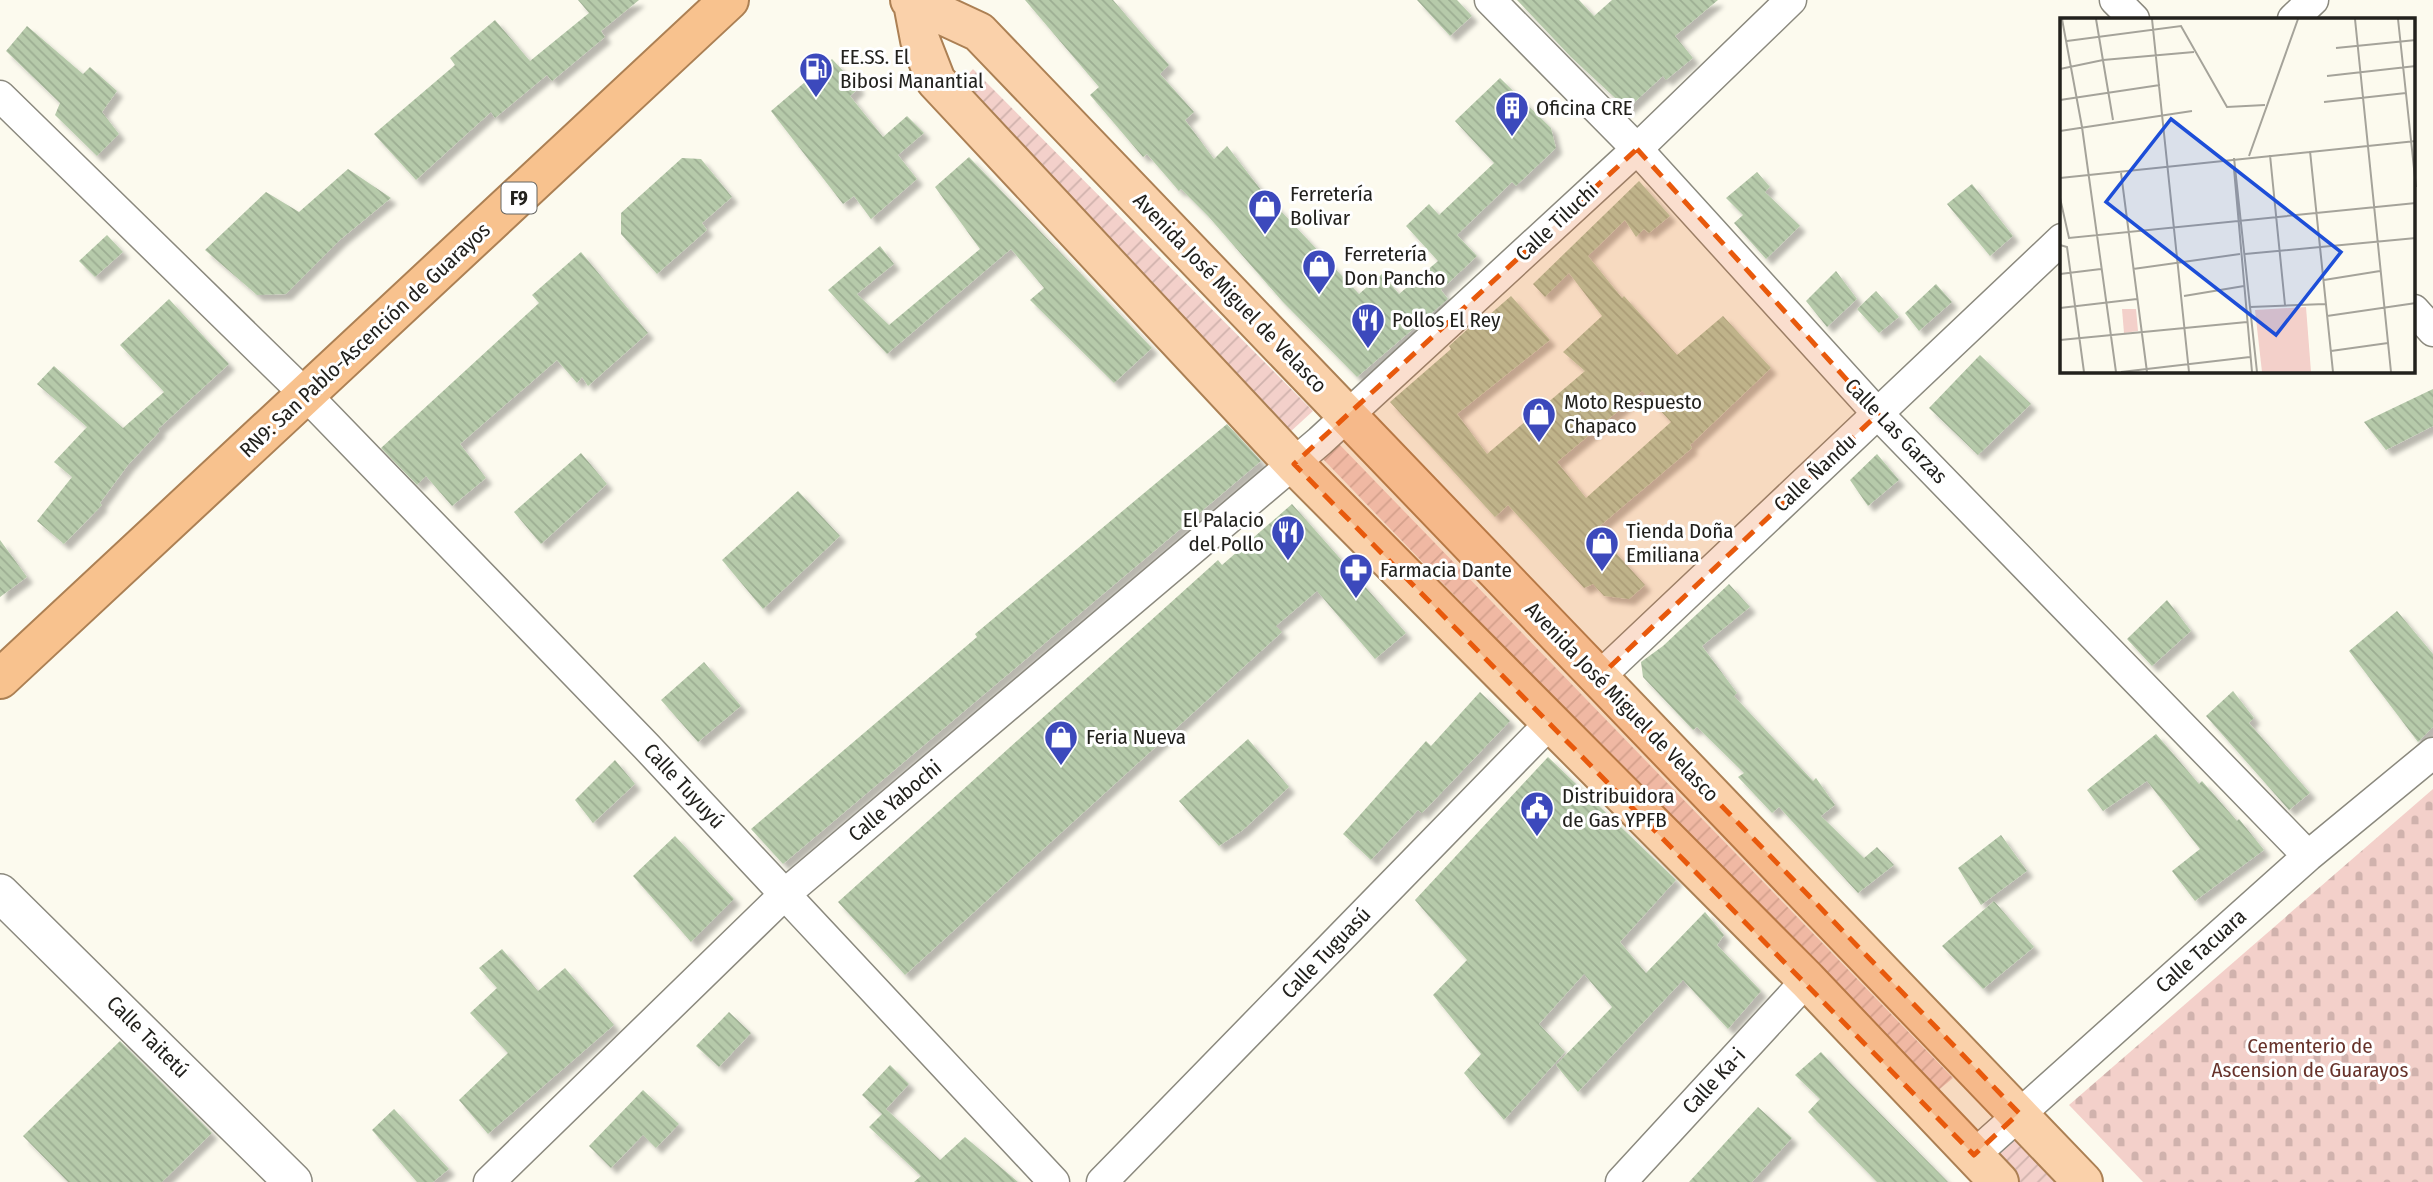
<svg xmlns="http://www.w3.org/2000/svg" width="2433" height="1182" viewBox="0 0 2433 1182" font-family="'Fira Sans Condensed',sans-serif">
	<defs>
		<pattern id="cemetery-stones" width="16" height="16" patternUnits="userSpaceOnUse" patternTransform="scale(1.75)"><rect width="16" height="16" fill="#f3d0ca"/><path d="M2 7V4a2 2 0 0 1 4 0v3zM10 15v-3a2 2 0 0 1 4 0v3z" fill="#d0b2ad"/></pattern>
		<pattern id="garden-furrows" width="10" height="10" patternUnits="userSpaceOnUse" patternTransform="scale(1.75)"><rect width="10" height="10" fill="#f3d0ca"/><path d="M-1 1l2-2M0 10L10 0M9 11l2-2" fill="none" stroke="#d0b2ad"/></pattern>
		<pattern id="building-back-hatch" width="6" height="6" patternUnits="userSpaceOnUse" patternTransform="scale(1.75)"><rect width="6" height="6" fill="#b6caaa"/><path d="M-1 5l2 2M0 0l6 6M5-1l2 2" fill="none" stroke="#9cad92"/></pattern>
		<filter id="shadow"><feDropShadow dx="6" dy="6" stdDeviation="2" flood-color="#0004"/></filter>
	</defs>
	<rect width="100%" height="100%" fill="#fcfaee"/>
	<path fill="url(#cemetery-stones)" d="M2433,789V1182H2143L2069,1105Z"/>
	<path fill="url(#garden-furrows)" d="M973,69L1313,411L1289,433L962,81Z
		M1339,444L1953,1078L1935,1093L1322,458Z
		M2015,1134L2060,1182H2015L1988,1154Z"/>
	<path fill="url(#building-back-hatch)" fill-rule="evenodd" filter="url(#shadow)" d="M578,0H639L601,31L605,37L552,81L547,75L495,118L491,112L416,180L374,134L455,65L450,58L495,20L530,61L589,13Z
		M1025,0H1113L1169,65L1160,74L1194,112L1185,120L1214,159L1227,146L1261,190L1359,294L1382,274L1399,294L1438,261L1406,226L1429,204L1439,215L1494,163L1455,121L1500,78L1551,128L1556,148L1516,186L1512,182L1457,235L1477,256L1441,290L1448,299L1357,377L1282,301L1208,216L1181,189L1179,191L1147,154L1143,157L1090,95L1099,87Z
		M1417,0H1457L1472,16L1450,36Z
		M1517,0H1579L1594,16L1612,0H1718L1675,36L1693,58L1666,80L1663,76L1627,109L1571,57Z
		M27,26L83,74L90,67L117,91L102,112L119,134L97,156L55,115L60,103L6,51Z
		M832,59L859,88L850,96L883,137L907,116L924,133L898,155L917,179L871,219L854,196L843,204L771,111Z
		M969,157L1152,348L1114,383L1030,300L1044,288L1011,249L887,354L828,290L880,246L894,264L857,294L889,325L980,249L935,187Z
		M682,158L701,159L732,197L702,223L707,230L657,274L621,234V213Z
		M348,169L391,198L341,239L286,294L257,295L205,250L266,192L299,212Z
		M1757,172L1770,187L1765,192L1800,226L1766,259L1734,223L1743,215L1726,198Z
		M1639,181L1670,216L1649,233L1644,229L1636,237L1625,220L1588,256L1622,298L1624,296L1677,355L1723,316L1771,368L1690,445L1692,448L1595,530L1645,585L1629,599L1604,596L1593,584L1584,588L1508,505L1495,517L1390,402L1451,349L1449,346L1471,326L1473,329L1511,296L1550,340L1457,414L1487,454L1585,371L1563,352L1602,316L1569,273L1545,297L1533,284ZM1642,391L1671,422L1586,498L1557,462Z
		M1972,184L2013,236L1990,256L1947,204Z
		M107,235L123,252L95,277L79,261Z
		M581,252L648,333L588,386L582,377L577,383L557,360L460,444L486,478L452,506L426,476L417,485L381,448L539,303L532,295Z
		M1836,271L1857,299L1827,327L1806,301Z
		M1936,284L1952,302L1919,331L1905,313Z
		M1876,291L1899,317L1879,333L1857,309Z
		M169,299L229,364L158,429L160,431L128,465L100,503L102,505L64,544L37,521L72,477L54,462L87,427L37,384L54,366L123,428L164,392L120,345Z
		M1980,355L2031,404L1978,455L1929,408Z
		M2433,389V426L2386,450L2364,422Z
		M1227,424L1261,461L783,864L751,829L977,637L975,634Z
		M581,453L607,484L541,544L514,512Z
		M1877,454L1899,480L1868,506L1850,480Z
		M798,491L840,536L763,609L722,560Z
		M1292,504L1406,633L1375,659L1317,591L1276,626L1282,632L905,975L838,902L1218,560L1222,565Z
		M0,540L27,577L0,597Z
		M1729,584L1750,607L1702,646L1737,693L1734,696L1813,781L1816,778L1835,805L1821,816L1864,858L1877,847L1894,865L1858,893L1779,807L1772,813L1738,777L1744,773L1697,727L1693,730L1643,677L1641,662L1663,646Z
		M2167,600L2191,631L2152,666L2127,639Z
		M2397,611L2433,654V727L2418,742L2349,651Z
		M704,662L741,706L698,742L661,700Z
		M2233,691L2254,718L2249,723L2310,793L2289,810L2206,716Z
		M1480,692L1510,721L1422,813L1418,810L1371,860L1343,834L1426,741L1431,746Z
		M2156,734L2199,784L2202,781L2237,821L2239,819L2264,850L2195,901L2172,871L2200,849L2147,781L2103,811L2087,790Z
		M1248,739L1289,787L1243,830L1219,846L1179,801Z
		M1548,757L1676,880L1620,942L1646,973L1705,912L1724,935L1717,945L1761,991L1728,1029L1683,980L1578,1092L1556,1065L1612,1007L1584,974L1539,1024L1565,1052L1504,1120L1464,1073L1481,1054L1433,995L1467,960L1415,900Z
		M615,760L635,784L593,823L575,800Z
		M2001,835L2027,871L1981,905L1958,868Z
		M675,836L734,899L691,942L633,876Z
		M1994,901L2034,947L1983,989L1942,946Z
		M502,949L538,991L565,968L614,1025L488,1134L459,1100L508,1053L470,1013L497,988L479,968Z
		M729,1012L751,1033L719,1067L696,1046Z
		M120,1041L212,1133L162,1182H68L23,1136Z
		M1821,1052L1843,1076L1948,1182H1877L1808,1112L1820,1099L1795,1075Z
		M890,1065L909,1084L886,1109L940,1160L965,1137L1018,1182H914L921,1176L869,1127L882,1114L862,1095Z
		M643,1090L679,1124L656,1148L643,1135L611,1168L589,1146Z
		M1758,1107L1792,1138L1752,1182H1689Z
		M394,1109L449,1169L433,1182H417L372,1130Z"/>
	<g fill="none" stroke-linecap="round" stroke-linejoin="round">
		<g stroke="#8b897e" stroke-width="33">
			<path id="minor" d="M1490,0L1637,149L1878,414L2308,856
				M2115,0L2134,19
				M2293,19L2313,0
				M0,96L307,396L646,746L1054,1182
				M2414,310L2433,331
				M1598,678L2062,239
				M1974,1155L2308,856L2433,753
				M489,1182L785,894L1320,441L1637,149L1791,0
				M1102,1182L1550,723
				M1621,1182L1807,980"/>
		</g>
		<g stroke="#8b897e" stroke-width="40">
			<path id="tertiary" d="M0,893L293,1182"/>
		</g>
		<g stroke="#ac8054" stroke-width="42">
			<path id="primary" d="M910,0L979,32L2083,1182
				M913,3L920,40L936,81L1294,464L1807,980L1999,1182"/>
		</g>
		<g stroke="#ac8054" stroke-width="42">
			<path id="trunk" d="M0,679L729,0"/>
		</g>
		<use href="#minor" stroke="#fff" stroke-width="30"/>
		<use href="#tertiary" stroke="#fff" stroke-width="37"/>
		<use href="#primary" stroke="#fad1aa" stroke-width="38"/>
		<use href="#trunk" stroke="#f8c28e" stroke-width="38"/>
	</g>
	<path fill="#e8590c" fill-opacity="0.2" stroke="#e8590c" stroke-width="5" stroke-dasharray="14 9" stroke-linejoin="round" d="M1637,149L1878,414L1598,678L2019,1113L1974,1155L1294,464Z"/>
	<defs>
		<g id="fuel-pin" transform="scale(1.75)"><path d="M0 17L-7.5 6A9.5 9.5 0 1 1 7.5 6Z" fill="#3c49bc" stroke="#fff"/><path d="M-5.5-6h7V0h2V4h1.3V-2.5L3-4.5l.8-.8L6-3V5H2.5V1h-1V6h-7ZM-4.2-4.7v3.2H.2V-4.7Z" fill="#fff"/></g>
		<g id="building-pin" transform="scale(1.75)"><path d="M0 17L-7.5 6A9.5 9.5 0 1 1 7.5 6Z" fill="#3c49bc" stroke="#fff"/><path d="M-4-6H4V6H1V3H-1V6H-4ZM-2.5-4.3h1.7v1.8h-1.7ZM.8-4.3h1.7v1.8H.8ZM-2.5-1h1.7V.8h-1.7ZM.8-1h1.7V.8H.8Z" fill="#fff"/></g>
		<g id="shop-pin" transform="scale(1.75)"><path d="M0 17L-7.5 6A9.5 9.5 0 1 1 7.5 6Z" fill="#3c49bc" stroke="#fff"/><path d="M-5-2.5h2.3a2.7 3.5 0 0 1 5.4 0H5L5.5 6h-11ZM-1.5-2.5h3a1.5 2.3 0 0 0-3 0Z" fill="#fff"/></g>
		<g id="restaurant-pin" transform="scale(1.75)"><path d="M0 17L-7.5 6A9.5 9.5 0 1 1 7.5 6Z" fill="#3c49bc" stroke="#fff"/><path d="M-5-6h1v4h1v-4h1v4h1v-4h1v5L-1.5 .5V6h-2V.5L-5-1ZM5-6V6H3V1.5H1.5Q1.5-4 5-6Z" fill="#fff"/></g>
		<g id="pharmacy-pin" transform="scale(1.75)"><path d="M0 17L-7.5 6A9.5 9.5 0 1 1 7.5 6Z" fill="#3c49bc" stroke="#fff"/><path d="M-2-6h4v4h4v4h-4v4h-4v-4h-4v-4h4Z" fill="#fff"/></g>
		<g id="civic-pin" transform="scale(1.75)"><path d="M0 17L-7.5 6A9.5 9.5 0 1 1 7.5 6Z" fill="#3c49bc" stroke="#fff"/><path d="M-.6-6.5H3V-4.5H.6V-3L4-1V1h2V6H-6V1h2V-1L-.6-3ZM-1.2 2.5V6h2.4V2.5Z" fill="#fff"/></g>
	</defs>
	<g fill-rule="evenodd">
		<use href="#fuel-pin" x="816" y="69"/>
		<use href="#building-pin" x="1512" y="108"/>
		<use href="#shop-pin" x="1265" y="206"/>
		<use href="#shop-pin" x="1319" y="266"/>
		<use href="#restaurant-pin" x="1368" y="320"/>
		<use href="#shop-pin" x="1539" y="414"/>
		<use href="#restaurant-pin" x="1288" y="532"/>
		<use href="#shop-pin" x="1602" y="543"/>
		<use href="#pharmacy-pin" x="1356" y="570"/>
		<use href="#shop-pin" x="1061" y="737"/>
		<use href="#civic-pin" x="1537" y="808"/>
	</g>
	<g text-anchor="middle" stroke-width="6" stroke-linejoin="round" paint-order="stroke">
		<rect fill="#fff" stroke="#646461" stroke-width="2" x="501.5" y="182.5" width="35" height="31" rx="5"/>
		<g font-size="19" font-weight="bold" fill="#22211d">
			<text x="519" y="205">F9</text>
		</g>
		<g font-size="21" fill="#22211d" stroke="#fff" text-anchor="start">
			<text x="840" y="64">EE.SS. El<tspan x="840" dy="24">Bibosi Manantial</tspan></text>
			<text x="1536" y="115">Oficina CRE</text>
			<text x="1290" y="201">Ferretería<tspan x="1290" dy="24">Bolivar</tspan></text>
			<text x="1344" y="261">Ferretería<tspan x="1344" dy="24">Don Pancho</tspan></text>
			<text x="1392" y="327">Pollos El Rey</text>
			<text x="1564" y="409">Moto Respuesto<tspan x="1564" dy="24">Chapaco</tspan></text>
			<text x="1264" y="527" text-anchor="end">El Palacio<tspan x="1264" dy="24">del Pollo</tspan></text>
			<text x="1626" y="538">Tienda Doña<tspan x="1626" dy="24">Emiliana</tspan></text>
			<text x="1380" y="577">Farmacia Dante</text>
			<text x="1086" y="744">Feria Nueva</text>
			<text x="1562" y="803">Distribuidora<tspan x="1562" dy="24">de Gas YPFB</tspan></text>
		</g>
		<g font-size="21" fill="#22211d" stroke="#fff">
			<text transform="translate(1557 222) rotate(-43)" y="7">Calle Tiluchi</text>
			<text transform="translate(1230 293) rotate(46)" y="7">Avenida José Miguel de Velasco</text>
			<text transform="translate(365 340) rotate(-43)" y="7">RN9: San Pablo-Ascención de Guarayos</text>
			<text transform="translate(1896 431) rotate(46)" y="7">Calle Las Garzas</text>
			<text transform="translate(1815 473) rotate(-43)" y="7">Calle Ñandu</text>
			<text transform="translate(1622 702) rotate(46)" y="7">Avenida José Miguel de Velasco</text>
			<text transform="translate(684 786) rotate(47)" y="7">Calle Tuyuyú</text>
			<text transform="translate(895 801) rotate(-40)" y="7">Calle Yabochi</text>
			<text transform="translate(2201 951) rotate(-42)" y="7">Calle Tacuara</text>
			<text transform="translate(1326 953) rotate(-46)" y="7">Calle Tuguasú</text>
			<text transform="translate(148 1037) rotate(45)" y="7">Calle Taitetú</text>
			<text transform="translate(1714 1081) rotate(-47)" y="7">Calle Ka-i</text>
		</g>
		<g font-size="21" fill="#67322a" stroke="#fff">
			<text x="2310" y="1053">Cementerio de<tspan x="2310" dy="24">Ascension de Guarayos</tspan></text>
		</g>
	</g>
	<g transform="translate(2060 18)">
		<rect width="355" height="355" fill="#fcfaee"/>
		<path d="M246,289L251,354H202L195,292Z" fill="#f3d0ca"/>
		<path d="M62,291H76L78,313L64,315Z" fill="#f3d0ca"/>
		<path fill="none" stroke="#a5a39a" stroke-width="2" d="M2,1L22,109L56,354M36,1L53,102M92,1L129,354M295,1L331,354M338,1L356,169M7,23L121,8L167,89L205,87M276,30L356,22M0,51L43,42L134,34M267,58L356,48M0,82L100,67M264,84L346,75M0,113L132,93M250,133L273,354M210,137L225,287M189,138L238,1M174,140L197,354M174,151L192,354M61,155L87,354M0,160L356,123M0,180L9,220L356,185M0,227L7,229L24,354M185,236L356,220M73,251L180,236M0,256L41,251M264,262L320,253M124,278L184,268M190,289L265,286M0,290L77,281M267,298L356,285M0,322L187,304M271,333L328,325M61,354L190,339"/>
		<path fill="#1d4ed8" fill-opacity="0.15" stroke="#1d4ed8" stroke-width="3.5" d="M111,101L281,234L216,317L46,184Z"/>
		<rect width="355" height="355" fill="none" stroke="#22211d" stroke-width="3.5"/>
	</g>
</svg>
